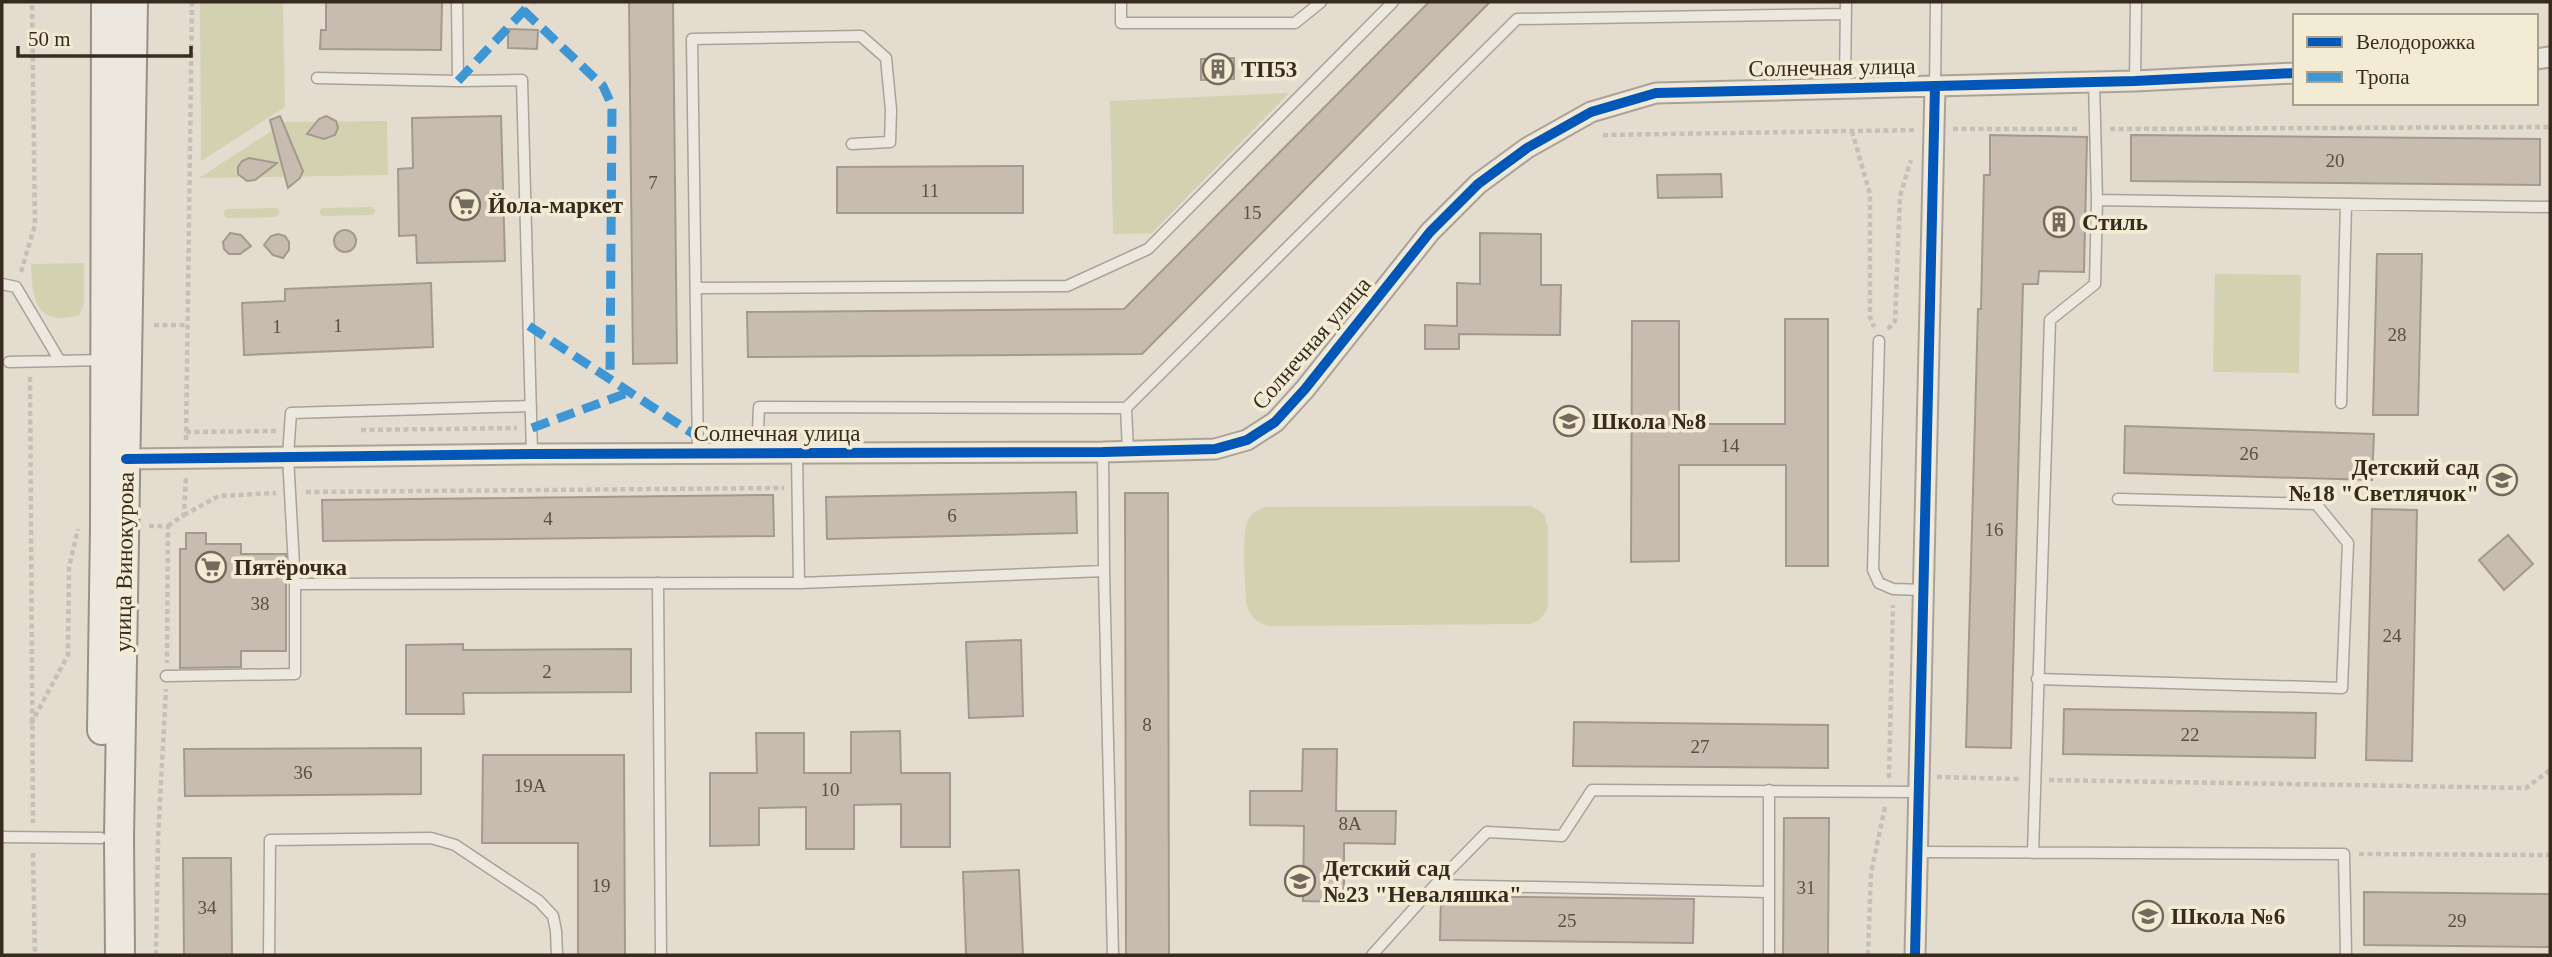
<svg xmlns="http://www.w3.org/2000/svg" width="2552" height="957" viewBox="0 0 2552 957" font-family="'Times New Roman',serif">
	<rect width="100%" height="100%" fill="#e4dcce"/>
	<path fill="#d2d2b1" d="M200,2H283L285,107L201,161Z
		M1289,93L1152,233L1113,234L1110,101Z
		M387,121L388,175L199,178L285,122Z
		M373,207L376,211L372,215L322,216L319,212L322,208Z
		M277,208L280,213L276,217L226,218L223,213L226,209Z
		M84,263V303L79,315C35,328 32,297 31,264Z
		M2215,274L2301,275L2299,373L2213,372Z
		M1531,506L1544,514L1548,527V607C1544,616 1539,621 1530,624L1268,626C1255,622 1250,616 1246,603C1246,583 1239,529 1251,515C1255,511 1260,509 1265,507Z"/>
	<path fill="#c7bcaf" stroke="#a4998e" stroke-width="2" d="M326,2H442L441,50L320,49L321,30H326Z
		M629,2H673L677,363L633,364Z
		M1429,2H1490L1142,354L748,357L747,312L1124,309Z
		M508,29L538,30L537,49L508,48Z
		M1234,58V79L1201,80V59Z
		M280,116L303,171L300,178L288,188L270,120Z
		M326,116L336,121L338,128L335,135L324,139L307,134L319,119Z
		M501,116L505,261L417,263L416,235L399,236L398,169L413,168L412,118Z
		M1990,135L2087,137L2084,272L2039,271L2038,284H2023L2011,748L1966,747L1978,309H1981L1984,175H1990Z
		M2131,135L2540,139V185L2131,181Z
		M249,158L277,163L255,180L247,181L238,174V167L242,161Z
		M1023,166V213H837V167Z
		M1721,174L1722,197L1658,198L1657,175Z
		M334 241a11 11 0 1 1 22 0a11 11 0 1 1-22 0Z
		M230,233L241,235L251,246L240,254H229L224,249L223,242Z
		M1480,233L1541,234V285H1561L1560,335L1459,334V349H1425V325L1457,326V283L1480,284Z
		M278,234L285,236L289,242V250L283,258L273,255L264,245L271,236Z
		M2377,254H2422L2418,415H2373Z
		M431,283L433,347L244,355L242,303L285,301V289Z
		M1785,319H1828V566H1786V465H1679V561L1631,562L1632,321H1679V424H1785Z
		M2125,426L2374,434L2372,480L2124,473Z
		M1076,492L1077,533L827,539L826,497Z
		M1125,493H1168L1169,955H1126Z
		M773,495L774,536L323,541L322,500Z
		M2372,509L2417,510L2412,761L2366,760Z
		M186,533H206V544H241V554H286V651H241V667L180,668V549H186Z
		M2508,535L2533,564L2504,590L2479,560Z
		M1021,640L1023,716L969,718L966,642Z
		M463,644V650L631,649V692L463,693L464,714H406V645Z
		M2064,709L2316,713L2315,758L2063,754Z
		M1574,722L1828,725V768L1573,766Z
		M900,731L901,773H950V847H901V804L854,805V849H806V807L759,808V845L710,846V773H757L756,733H804V773H851V732Z
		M421,748V794L185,796L184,749Z
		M1303,749H1337L1336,811H1396L1395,844L1344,843V902L1303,901L1304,826L1250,825V791H1302Z
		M483,755H624L625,955H578V843H482Z
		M1784,818H1829L1828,955H1783Z
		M183,858H231L232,955H184Z
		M1019,870L1023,955H966L963,872Z
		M2364,892L2550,894V947L2364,945Z
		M1441,896L1694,899L1693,943L1440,940Z"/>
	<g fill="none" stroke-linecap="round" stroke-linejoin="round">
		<g stroke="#a9a297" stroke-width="13">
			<path id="lane" d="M457,2L458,81L522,80L532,454
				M1121,2V23H1295L1321,2
				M317,78L458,81
				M2135,81L2136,2
				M1935,86L1936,2
				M1845,87L1846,2
				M2097,200L2550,207
				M2,284L16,287L60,361
				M696,288L1067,286L1148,249L1393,2
				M1879,341L1873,570L1879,583L1893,589L1923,590
				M9,362L103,360
				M2341,403L2346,204
				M1126,408L1128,451
				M698,453L692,39L861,36L886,58L891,110L890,142L852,144
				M757,454L759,407L1126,408L1517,19L1846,14
				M797,455L799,583
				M1104,571L1113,955
				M658,583L661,955
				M295,584L799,583L1104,571L1103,452
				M166,676L295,674V584L288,456L291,413L531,406
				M2037,679L2342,688L2348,543L2316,504L2118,499
				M2,837L101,838
				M1917,852L2344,854L2346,955
				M2033,853L2050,320L2095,284L2097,200L2094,82
				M1435,885L1769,892V790
				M1769,892V955
				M269,955L270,840L431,838L455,845L539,901L553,916L556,931L557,955
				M1372,955L1435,885L1487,832L1562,836L1592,790L1919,792"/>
		</g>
		<g stroke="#a9a297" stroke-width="23">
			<path id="street" d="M2536,59L2550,57
				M126,459L532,454L1103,452L1215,449L1247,440L1275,422L1305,389L1430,232L1478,184L1527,148L1591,112L1656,93L2135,81L2295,73
				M1915,955L1935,86"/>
		</g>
		<g stroke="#999187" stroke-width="32">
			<path id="secondary" d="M102,730L105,527L106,2
				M120,955L119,838L133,2"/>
		</g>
		<path stroke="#c5bfb6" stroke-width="4.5" stroke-dasharray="5 3.5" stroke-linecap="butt" d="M1953,129H2080
			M2110,129L2550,127
			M1852,131L1870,194V317L1874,327
			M1603,135L1916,130
			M21,272L35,225L32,2
			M154,325H187
			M1888,329L1895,321L1900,196L1911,160
			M30,377L33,823
			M361,430L517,428
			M186,432L276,431
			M186,440L192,2
			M306,492L784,488
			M184,515L219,496L276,493
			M149,526H168L167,663
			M168,526L184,515L186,476
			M31,724L68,655L69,567L78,529
			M1937,777L2020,779
			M1889,778L1893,605
			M2049,780L2526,788L2550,770
			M33,853L35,955
			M2359,854L2550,855
			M156,955L158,839L166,689
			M1868,955L1871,873L1885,807"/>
		<use href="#lane" stroke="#ece8e0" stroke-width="10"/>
		<use href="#street" stroke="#ece8e0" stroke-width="19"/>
		<use href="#secondary" stroke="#ece8e0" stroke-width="28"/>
		<path stroke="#3e96d5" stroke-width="9" stroke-dasharray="18 9" stroke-linecap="butt" d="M523,10L603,86L612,106L610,379
			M458,81L532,2
			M529,326L698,437
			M532,428L630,392"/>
		<g stroke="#f4ebd5" stroke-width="15">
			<path id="cycleway" d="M126,459L532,454L1103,452L1215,449L1247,440L1275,422L1305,389L1430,232L1478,184L1527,148L1591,112L1656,93L2135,81L2295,73
				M1915,955L1935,86"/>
		</g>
		<use href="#cycleway" stroke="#0057b8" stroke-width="10"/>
	</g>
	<defs>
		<g id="building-ring" transform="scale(1.575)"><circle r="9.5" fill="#f4ebd5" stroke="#74695d" stroke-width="1.5"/><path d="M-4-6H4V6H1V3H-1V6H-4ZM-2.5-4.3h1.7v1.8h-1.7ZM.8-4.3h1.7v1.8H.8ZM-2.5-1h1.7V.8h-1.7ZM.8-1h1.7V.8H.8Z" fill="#74695d"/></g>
		<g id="supermarket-ring" transform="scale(1.575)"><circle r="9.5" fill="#f4ebd5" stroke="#74695d" stroke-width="1.5"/><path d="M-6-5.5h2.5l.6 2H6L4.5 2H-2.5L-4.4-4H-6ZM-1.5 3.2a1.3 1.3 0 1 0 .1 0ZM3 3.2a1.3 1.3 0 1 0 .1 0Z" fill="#74695d"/></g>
		<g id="school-ring" transform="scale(1.575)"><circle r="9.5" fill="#f4ebd5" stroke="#74695d" stroke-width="1.5"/><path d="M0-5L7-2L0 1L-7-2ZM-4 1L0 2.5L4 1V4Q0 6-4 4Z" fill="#74695d"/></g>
	</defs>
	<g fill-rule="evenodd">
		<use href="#building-ring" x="1218" y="69"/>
		<use href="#supermarket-ring" x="465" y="205"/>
		<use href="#building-ring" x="2059" y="222"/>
		<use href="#school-ring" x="1569" y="421"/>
		<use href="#school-ring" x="2502" y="480"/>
		<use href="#supermarket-ring" x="211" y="567"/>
		<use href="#school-ring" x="1300" y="881"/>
		<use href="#school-ring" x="2148" y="916"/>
	</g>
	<g text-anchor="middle" stroke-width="7" stroke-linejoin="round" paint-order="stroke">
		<g font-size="19" fill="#5b4f44">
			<text x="2335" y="167">20</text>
			<text x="653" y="189">7</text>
			<text x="930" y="197">11</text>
			<text x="1252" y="219">15</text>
			<text x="338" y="332">1</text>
			<text x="277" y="333">1</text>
			<text x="2397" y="341">28</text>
			<text x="1730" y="452">14</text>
			<text x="2249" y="460">26</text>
			<text x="952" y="522">6</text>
			<text x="548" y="525">4</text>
			<text x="1994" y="536">16</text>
			<text x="260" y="610">38</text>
			<text x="2392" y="642">24</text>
			<text x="547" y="678">2</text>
			<text x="1147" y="731">8</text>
			<text x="2190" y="741">22</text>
			<text x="1700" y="753">27</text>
			<text x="303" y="779">36</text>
			<text x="530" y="792">19А</text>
			<text x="830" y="796">10</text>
			<text x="1350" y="830">8А</text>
			<text x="601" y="892">19</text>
			<text x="1806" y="894">31</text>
			<text x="207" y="914">34</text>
			<text x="1567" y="927">25</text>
			<text x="2457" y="927">29</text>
		</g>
		<g font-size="23" fill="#372b20" stroke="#f4ebd5">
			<text transform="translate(1832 67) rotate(-1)" y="8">Солнечная улица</text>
			<text transform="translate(1311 343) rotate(-49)" y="8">Солнечная улица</text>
			<text x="777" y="441">Солнечная улица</text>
			<text transform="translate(124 562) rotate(-89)" y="8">улица Винокурова</text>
		</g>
		<g font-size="23" font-weight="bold" fill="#372b20" stroke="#f4ebd5" text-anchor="start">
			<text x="1241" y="77">ТП53</text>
			<text x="488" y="213">Йола-маркет</text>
			<text x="2082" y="230">Стиль</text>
			<text x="1592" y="429">Школа №8</text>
			<text x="2479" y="475" text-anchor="end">Детский сад<tspan x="2479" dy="26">№18 "Светлячок"</tspan></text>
			<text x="234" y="575">Пятёрочка</text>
			<text x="1323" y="876">Детский сад<tspan x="1323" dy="26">№23 "Неваляшка"</tspan></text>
			<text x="2171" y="924">Школа №6</text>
		</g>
	</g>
	<rect width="2552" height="957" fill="none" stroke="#372b20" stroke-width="7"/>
	<rect x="2293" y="14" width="245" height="91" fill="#f4ebd5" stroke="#a89e8d" stroke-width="2"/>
	<rect x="2307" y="37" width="35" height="10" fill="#0057b8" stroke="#a89e8d" stroke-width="2"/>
	<text x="2356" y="49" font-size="21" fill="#372b20">Велодорожка</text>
	<rect x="2307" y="72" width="35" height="10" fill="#3e96d5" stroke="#a89e8d" stroke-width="2"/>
	<text x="2356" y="84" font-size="21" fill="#372b20">Тропа</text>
	<path d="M18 46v10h173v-10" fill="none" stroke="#372b20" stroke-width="3.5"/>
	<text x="28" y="46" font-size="21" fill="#372b20" stroke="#f4ebd5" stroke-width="5" paint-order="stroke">50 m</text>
</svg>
